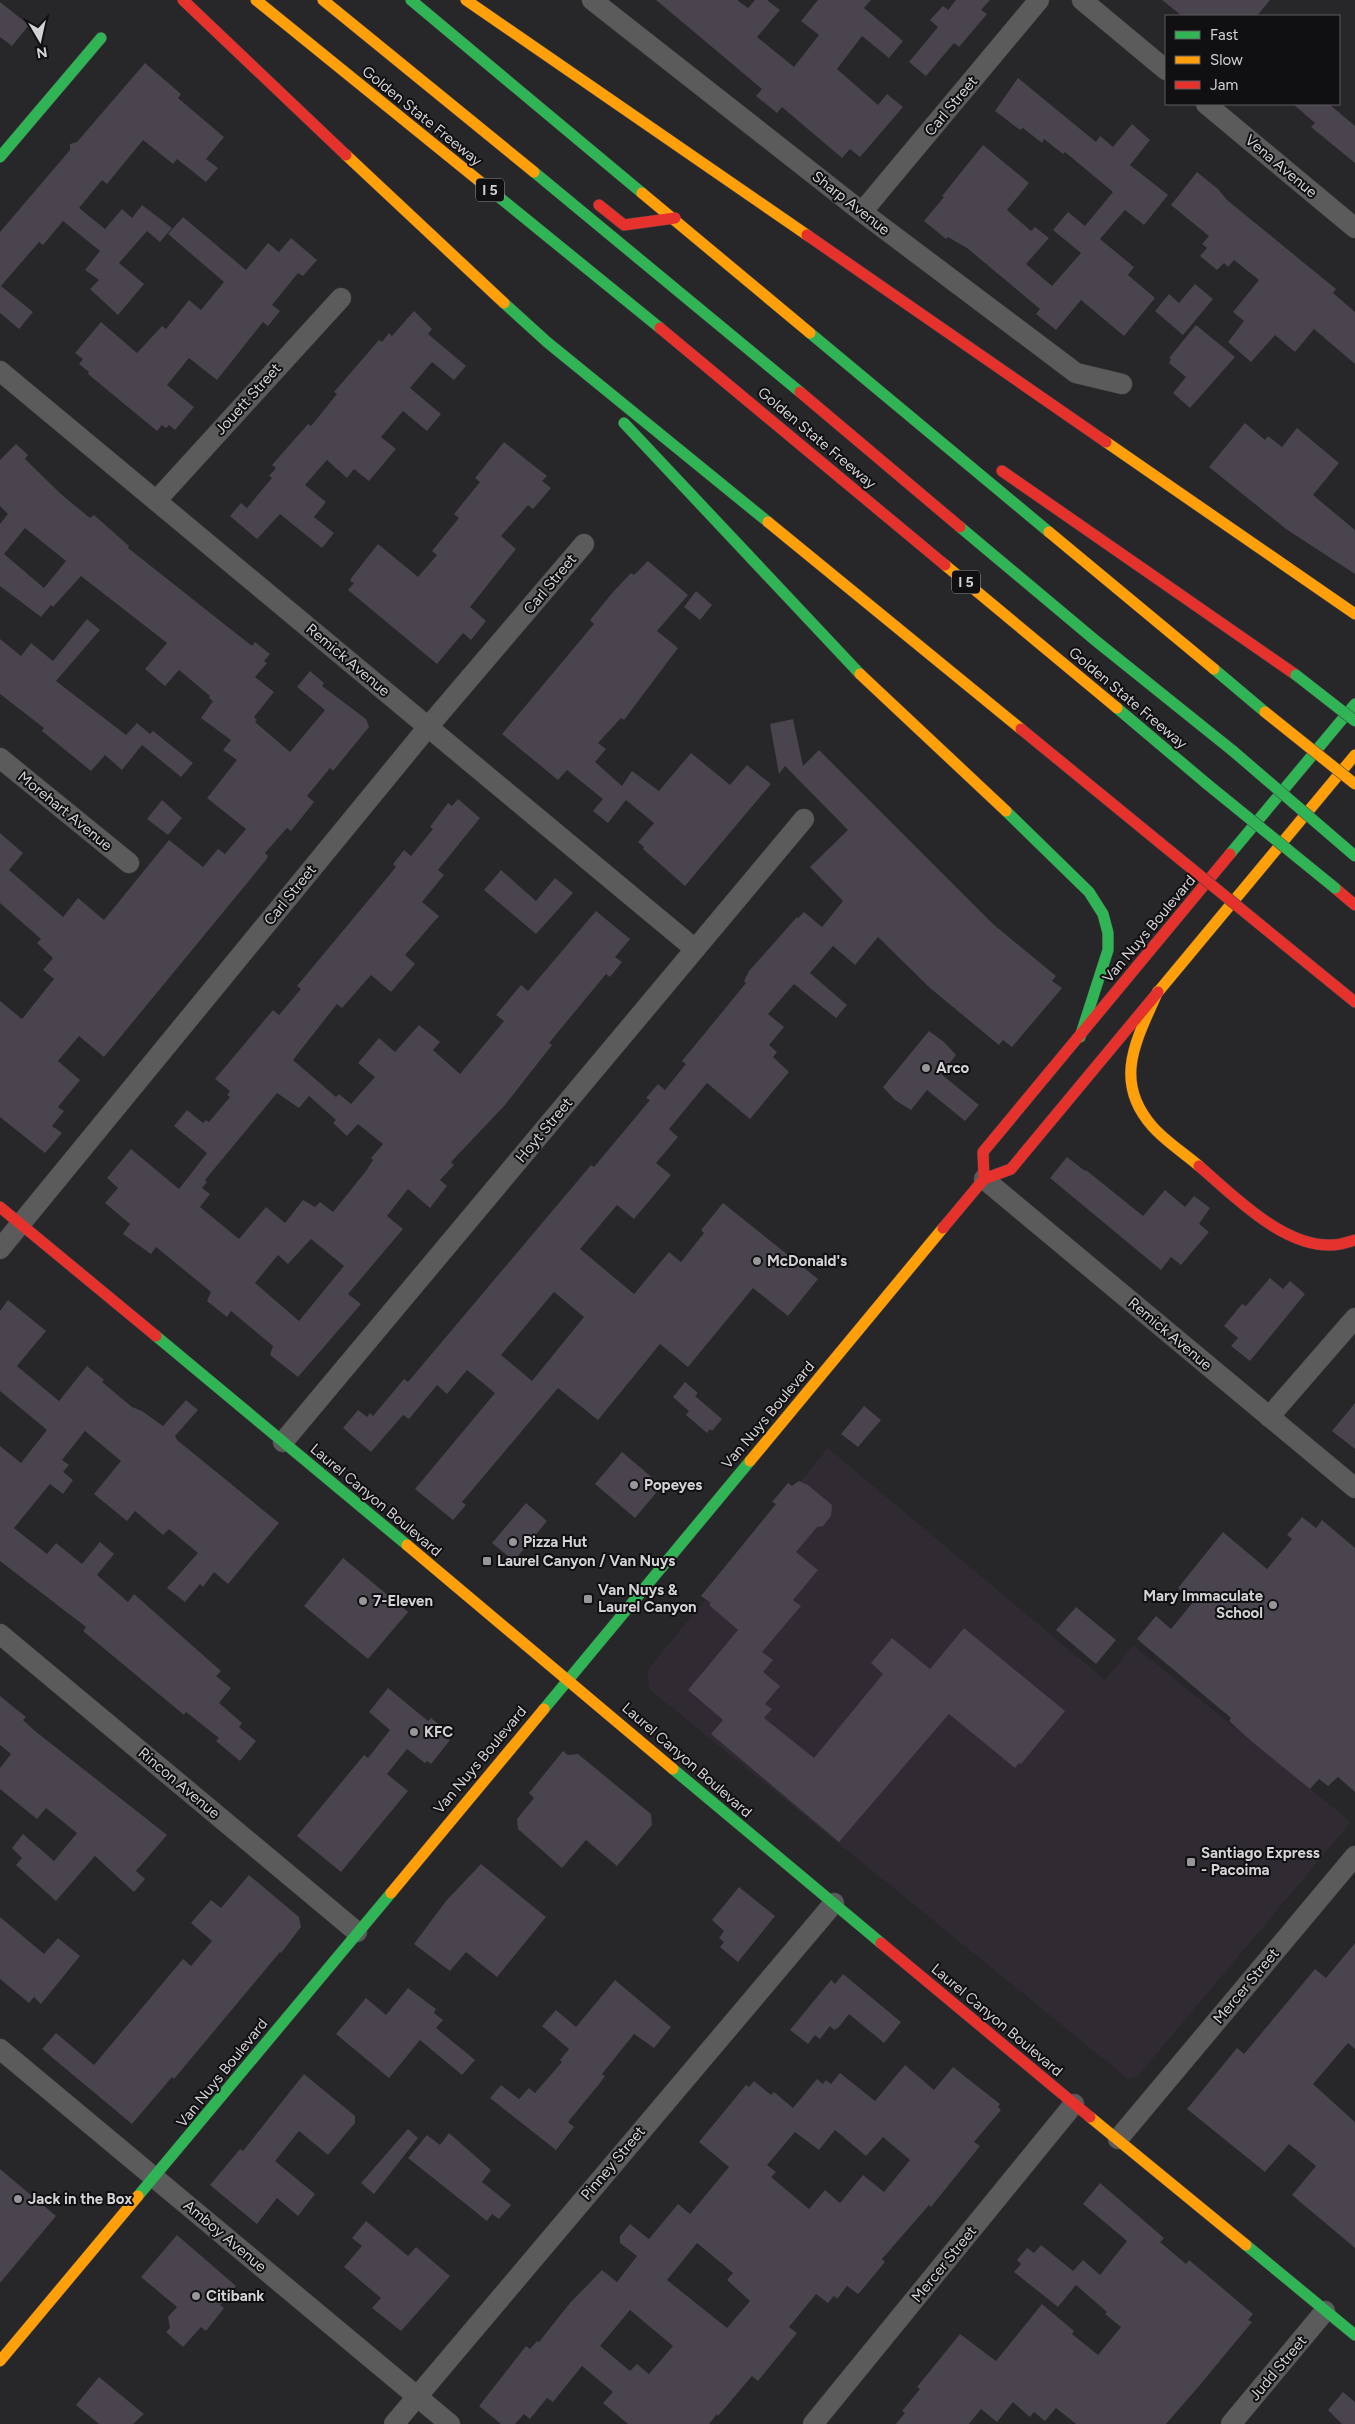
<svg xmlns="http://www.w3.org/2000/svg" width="1355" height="2424" viewBox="0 0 1355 2424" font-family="Figtree,sans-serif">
	<rect width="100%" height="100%" fill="#272628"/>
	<path fill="#302a32" d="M828,1448L1105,1680L1133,1645L1351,1822L1138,2076L1128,2079L649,1689L647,1671Z"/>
	<path fill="#49444d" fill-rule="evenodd" d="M656,0H737L748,8L755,0H767L780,10L757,37L794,67L819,35L801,21L818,0H871L864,8L903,41L889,58L862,36L837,69L878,105L887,94L903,107L860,157L850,149L842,158L782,107L777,113L756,96L762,89Z
		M956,0H990L981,10L987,14L959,47L954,43L926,76L909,62L938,27L930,20L943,6L948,10Z
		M1162,0H1270L1257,16H1182Z
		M0,2L29,25L12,46L0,37Z
		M145,63L181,94L178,98L224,137L206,159L218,168L206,182L177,159L173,164L143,140L107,184L102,180L79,208L105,229L122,209L132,218L142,205L172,228L160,242L147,231L119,263L144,284L118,315L90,289L99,280L85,270L100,251L63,221L43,245L39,242L1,286L33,312L19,329L0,313V232L70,150V144L77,142Z
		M1018,78L1096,142L1100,136L1113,147L1132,124L1150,140L1130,165L1168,195L1144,225L1125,210L1100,239L1134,267L1128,275L1155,298L1124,336L1081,300L1056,330L1036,314L1040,309L967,248L948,237L946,239L924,221L944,197L942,196L983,145L1029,183L1007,210L1031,231L1035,227L1049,238L1026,264L1052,286L1081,253L1053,230L1068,212L1085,226L1113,192L1065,152L1063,154L1044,139L1042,143L1023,128L1020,130L995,111Z
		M1293,104H1329L1355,126V163L1311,127L1315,123Z
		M1197,172L1218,189L1227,200L1336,289L1333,293L1355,312V364L1314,329L1295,352L1275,335L1251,362L1228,342L1244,321L1233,312L1259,280L1234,260L1228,267L1224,263L1217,270L1200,256L1207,248L1202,244L1209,236L1171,205Z
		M183,217L246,270L268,243L279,252L291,238L317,260L303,276L298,273L272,305L280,311L268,326L263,322L217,380L189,358L167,385L194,407L175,430L169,425L166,428L162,425L157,431L88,374L89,372L79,364L83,359L75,353L101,322L137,353L162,326L166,329L189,300L201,310L224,282L168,234Z
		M1195,284L1213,299L1183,335L1155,311L1169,294L1179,303Z
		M414,311L432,329L428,334L466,366L454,380L432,362L410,388L441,414L427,431L403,411L381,437L396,449L369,481L354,469L347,478L327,460L305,485L326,502L314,517L334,533L322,548L280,514L257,539L230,516L241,503L247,508L272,478L269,476L276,468L272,465L308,424L311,426L337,394L334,392L379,340L382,342L389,333L392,336Z
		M1196,325L1235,357L1190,408L1173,393L1186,377L1169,363L1171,359L1169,358Z
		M1245,423L1265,440L1268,436L1282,447L1297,428L1339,463L1313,495L1355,530V574L1286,529L1209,467Z
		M504,442L547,476L542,481L551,488L533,509L528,505L501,536L516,549L470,607L486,621L471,640L463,633L437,664L348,590L354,583L350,581L352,577L378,544L418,577L437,555L432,551L459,518L454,514L480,482L475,478Z
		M16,444L28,455L25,459L62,495L90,518L94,515L129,546L128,548L252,646L255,642L270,654L264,661L267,663L255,677L274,692L254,717L257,720L255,722L290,752L325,710L297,687L310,671L324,683L322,686L366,719L369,727L333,771L330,768L307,796L314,802L291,831L287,828L265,853L268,856L266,860L104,1057L79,1036L58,1061L80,1080L58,1107L64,1111L52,1126L62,1133L45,1153L0,1117V1001L22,1019L54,979L43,970L53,958L37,943L41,939L0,903V833L23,853L9,870L63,917L78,898L104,920L169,840L203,867L218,849L225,854L246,829L207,798L237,760L223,750L231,740L201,718L213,701L209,698L210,696L179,670L165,686L145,669L167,643L81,576L53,607L51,605L41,617L0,586V524L8,514L0,506V460ZM25,528L66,561L44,588L4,554Z
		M648,561L688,595L657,631L678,648L624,720L621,718L598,743L606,749L595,762L622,786L632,771L659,791L691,753L730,785L747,765L771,784L685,886L643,849L644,847L638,842L654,823L626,800L608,823L593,811L603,799L567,770L558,780L502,734L594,624L590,620L613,592L631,573L634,575Z
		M696,591L712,605L700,620L684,607Z
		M87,619L100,630L56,681L126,735L137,723L150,734L153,731L193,763L181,777L142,745L122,770L105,755L91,771L42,731L44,728L0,694V639L21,656L31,643L53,661Z
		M793,719L803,766L819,750L993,924L1056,976L1052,981L1062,988L1012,1047L1003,1040L999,1045L930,988L878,937L855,965L833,946L810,973L847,1005L836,1018L794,984L768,1014L784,1027L769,1045L777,1052L773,1057L789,1072L750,1119L707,1083L669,1129L678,1137L656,1163L671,1175L634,1219L617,1205L580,1249L634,1294L669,1252L681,1262L704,1233L701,1230L723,1203L818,1279L788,1316L753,1288L688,1367L660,1344L598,1420L558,1388L462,1502L466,1505L453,1520L415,1489L495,1393L467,1370L447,1394L437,1385L409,1419L403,1415L371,1452L343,1428L358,1410L367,1417L370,1413L373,1416L404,1379L408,1382L591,1165L594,1167L650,1100L646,1098L658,1084L665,1090L686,1064L682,1061L746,983L744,981L749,971L797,917L798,918L804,912L822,927L843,901L810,867L848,830L785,766L779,774L770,724ZM554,1292L584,1317L532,1381L501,1355Z
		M458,799L480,818L438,870L444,875L422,902L439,916L405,955L415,964L391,992L371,975L342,1008L337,1004L293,1060L336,1097L339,1094L351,1104L375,1077L358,1063L379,1038L395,1052L419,1025L440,1042L433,1050L460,1074L504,1021L496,1015L521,985L528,991L596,911L630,939L615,957L622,962L610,977L606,974L549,1043L552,1045L505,1105L451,1162L454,1165L440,1180L447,1186L430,1208L408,1189L387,1216L403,1229L348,1294L361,1304L298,1377L270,1355L273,1346L231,1311L227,1317L207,1301L211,1292L156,1247L151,1254L123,1234L130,1224L105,1203L118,1188L107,1178L131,1149L179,1189L207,1153L174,1126L187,1110L203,1123L206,1120L209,1122L230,1097L227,1095L230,1091L215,1079L273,1010L279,1015L301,989L297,986L396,867L393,864L404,850L411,856L433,829L430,827L448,803L452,806ZM277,1093L299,1108L309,1096L336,1120L333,1123L347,1136L358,1124L383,1144L371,1158L373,1160L366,1171L333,1212L320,1202L315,1207L303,1200L285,1223L266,1207L239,1239L200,1207L210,1194L202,1188L207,1182L205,1180ZM311,1239L344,1266L299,1321L255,1283L278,1255L288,1264Z
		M162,800L182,818L168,835L147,819Z
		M501,870L536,901L555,878L573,893L536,934L484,890Z
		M929,1031L944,1042L956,1055L941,1074L979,1105L965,1121L927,1090L911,1110L895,1100L883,1087Z
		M1067,1157L1085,1171L1086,1170L1143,1216L1165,1190L1185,1207L1194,1196L1210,1208L1199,1224L1209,1232L1181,1265L1171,1257L1161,1270L1050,1178Z
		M1270,1278L1283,1289L1290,1281L1305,1294L1250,1361L1231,1346L1238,1338L1224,1326L1242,1304L1246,1306Z
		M8,1300L46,1331L17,1366L59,1401L87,1366L104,1380L102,1382L132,1407L142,1411L163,1426L186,1400L198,1410L175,1436L177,1440L279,1523L228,1584L214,1572L203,1587L200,1584L185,1602L167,1588L198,1553L169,1529L163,1535L135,1511L127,1521L94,1494L121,1461L85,1431L62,1460L69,1465L63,1472L73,1480L63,1494L50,1484L14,1528L47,1554L56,1543L82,1564L100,1542L114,1554L97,1575L128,1602L134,1594L221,1671L216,1676L231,1688L219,1703L242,1723L239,1727L256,1741L240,1761L216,1741L219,1738L186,1712L184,1715L83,1631L86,1627L0,1561V1446L21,1463L47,1430L0,1391V1311Z
		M685,1382L698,1393L695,1396L722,1419L712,1431L710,1429L707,1433L686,1415L689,1411L673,1397Z
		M1355,1403V1449L1332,1431Z
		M864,1406L881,1420L858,1447L841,1434Z
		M622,1452L662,1486L635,1518L595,1484Z
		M799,1481L808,1485L832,1505L831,1516L823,1526L817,1527L796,1552L818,1570L793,1600L801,1606L762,1652L773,1660L763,1672L780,1686L765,1704L772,1709L764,1718L814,1758L883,1674L871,1663L892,1638L930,1669L964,1628L1065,1711L1021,1764L1019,1763L1015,1768L949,1714L839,1842L711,1734L723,1720L688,1690L738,1630L709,1605L711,1603L701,1596L776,1504L772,1502L788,1483L792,1486Z
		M526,1503L547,1521L514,1561L492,1543Z
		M1302,1517L1316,1528L1322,1520L1355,1548V1792L1338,1777L1328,1786L1319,1779L1310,1789L1251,1741L1229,1721L1231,1718L1137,1639L1156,1616L1171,1629L1194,1601L1178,1588L1223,1532L1267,1569L1292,1539L1287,1535Z
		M343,1558L408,1612L368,1659L304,1606Z
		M1076,1607L1116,1640L1096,1664L1056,1630Z
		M388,1688L428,1721L431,1718L443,1728L440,1732L450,1740L431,1764L427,1761L425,1763L407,1749L387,1774L408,1791L341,1872L297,1836L364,1755L368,1758L390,1730L369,1712Z
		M0,1696L26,1717L23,1720L35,1731L167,1835L136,1871L145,1879L134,1892L95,1856L56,1901L16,1865L22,1858L12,1848L23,1834L54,1861L77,1833L46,1808L37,1819L0,1789V1768L11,1754L0,1745Z
		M563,1751L568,1755L578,1754L651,1814L652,1825L617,1866L586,1840L562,1868L518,1829L517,1819L534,1798L529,1793Z
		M481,1864L546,1917L497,1977L466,1952L450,1971L414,1944L446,1901Z
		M249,1875L299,1917L301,1927L281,1953L280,1952L174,2079L172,2077L132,2124L42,2049L56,2033L94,2065L183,1959L191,1966L212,1941L191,1923L211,1900L221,1908Z
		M739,1887L775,1916L738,1962L720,1947L724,1942L719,1938L724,1931L712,1920Z
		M0,1917L44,1954L58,1938L80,1956L41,2004L34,1997L29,2003L0,1979Z
		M1355,1943V2049L1348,2043L1313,2084L1355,2122V2248L1292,2195L1316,2166L1289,2144L1265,2172L1187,2109L1237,2048L1244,2054L1315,1969L1326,1978Z
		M843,1974L901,2022L884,2043L849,2014L839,2027L834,2030L830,2026L820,2039L815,2035L808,2044L790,2030L831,1980L835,1984Z
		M615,1980L671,2027L654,2048L634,2034L602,2074L605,2076L600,2083L568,2122L574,2127L556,2150L490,2098L501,2085L519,2099L529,2088L535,2093L562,2062L560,2060L569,2049L542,2026L556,2010L576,2027Z
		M408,1988L436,2009L434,2013L443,2020L436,2028L475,2060L462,2075L420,2040L389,2078L336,2034L366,1998L386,2015Z
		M905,2065L934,2090L953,2067L1000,2104L998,2107L1001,2110L974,2142L980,2146L931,2207L929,2205L882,2259L885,2262L861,2291L858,2294L847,2286L837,2299L834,2296L828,2303L816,2294L789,2327L797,2333L758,2381L752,2376L718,2416L717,2414L709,2424H628L603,2403L613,2392L582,2366L553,2402L547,2398L530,2419L524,2414L515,2424H501L479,2406L526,2346L530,2349L537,2341L539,2342L570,2303L602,2270L617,2282L637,2256L620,2243V2236L630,2224L649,2239L678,2204L690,2214L729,2167L699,2142L746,2085L749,2087L754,2081L771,2095L774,2092L793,2108L817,2079L823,2084L826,2080L831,2084L840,2073L875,2101ZM835,2130L866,2156L883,2137L910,2160L884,2192L863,2175L840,2203L825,2190L809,2209L771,2177L776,2172L767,2165L795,2132L819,2150ZM697,2243L733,2273L727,2280L750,2301L727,2328L667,2280ZM630,2310L673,2346L649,2374L637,2364L630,2371L600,2346Z
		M304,2074L355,2116V2123L328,2155L299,2131L275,2161L315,2194L298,2216L277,2198L257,2224L210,2185L240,2149L243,2151Z
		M408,2129L418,2138L374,2194L361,2183Z
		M449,2133L491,2170L482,2182L511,2205L499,2219L492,2214L487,2221L408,2158L427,2135L440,2145Z
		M0,2169L56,2216L0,2283Z
		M1100,2183L1164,2238L1160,2242L1186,2264L1189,2260L1253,2314L1248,2320L1252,2322L1199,2386L1166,2424H1076L1056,2408L1045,2421L1034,2412L1030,2417L1013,2402L997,2422L981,2409L969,2424H896L905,2413L902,2411L920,2389L917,2387L960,2334L996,2361L1042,2304L1074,2331L1072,2334L1098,2355L1121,2327L1105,2314L1107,2312L1076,2285L1058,2307L1014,2272L1021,2264L1017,2260L1027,2248L1034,2253L1041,2245L1073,2271L1083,2260L1100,2275L1127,2241L1083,2204Z
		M366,2221L408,2256L416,2247L450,2276L401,2331L372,2308L381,2298L344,2267L362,2246L352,2238Z
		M177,2235L236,2286L220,2305L224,2308L206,2331L201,2327L183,2347L166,2332L170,2328L168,2317L177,2307L141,2277Z
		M99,2377L144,2414L133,2424H99L76,2405Z
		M1343,2392L1355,2402V2424H1342L1328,2410Z"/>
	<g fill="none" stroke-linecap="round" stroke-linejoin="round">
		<g stroke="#434244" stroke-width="21">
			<path id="street" d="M592,0L862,212L1076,373L1122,384
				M1082,0L1166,70
				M1206,104L1355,228
				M862,212L1039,0
				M0,371L695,949
				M156,501L341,298
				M0,758L129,863
				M984,1179L1355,1488
				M0,1249L428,727L584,544
				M1269,1417L1355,1318
				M283,1442L804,819
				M0,1634L357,1932
				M0,2049L450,2424
				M1118,2139L1355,1856
				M394,2424L834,1903
				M813,2424L1074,2104
				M1231,2424L1325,2311"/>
		</g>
		<g stroke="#434244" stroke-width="12">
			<path id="fast" d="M411,0L642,193
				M0,157L101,38
				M534,172L800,392
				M494,193L660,328
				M504,303L547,342L768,522
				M810,333L1049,532
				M624,423L860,674
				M960,527L1096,641L1233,751
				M1214,669L1265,712
				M1117,708L1207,784
				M1006,811L1089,892L1103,914L1108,933V950L1080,1037
				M1230,854L1355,704
				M156,1336L407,1545
				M544,1709L750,1461
				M673,1769L881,1943
				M138,2196L391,1893
				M1246,2245L1355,2335"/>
		</g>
		<g stroke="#434244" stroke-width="12">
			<path id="slow" d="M256,0L494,193
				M323,0L534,172
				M466,0L807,235
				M346,155L504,303
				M642,193L810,333
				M1106,442L1355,614
				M768,522L1021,729
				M1049,532L1214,669
				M945,565L1117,708
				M860,674L1006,811
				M1158,991C1137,1039 1112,1080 1152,1126C1165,1141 1184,1153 1199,1166
				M1158,992L1355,755
				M750,1461L943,1228
				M407,1545L673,1769
				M391,1893L544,1709
				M1090,2117L1246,2245
				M0,2361L138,2196"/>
		</g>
		<g stroke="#434244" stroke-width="12">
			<path id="jam" d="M183,0L346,155
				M599,205L624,225L675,218
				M807,235L1106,442
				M660,328L945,565
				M800,392L960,527
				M1002,471L1296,675
				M1021,729L1159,842
				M1335,888L1355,905
				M1285,945L1355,1002
				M1199,1166C1234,1196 1283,1247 1332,1245C1340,1245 1348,1242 1355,1240
				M984,1179L983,1152L1230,854
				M0,1207L156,1336
				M943,1228L984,1179L1011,1169L1158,992
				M881,1943L1090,2117"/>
		</g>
		<use href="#street" stroke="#5c5b5c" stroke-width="20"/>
		<use href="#fast" stroke="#30b455" stroke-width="11"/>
		<use href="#slow" stroke="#ff9f0a" stroke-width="11"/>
		<use href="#jam" stroke="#e5322d" stroke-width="11"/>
		<g stroke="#434244" stroke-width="12" stroke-linecap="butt">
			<path id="fast-bridge" d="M1296,675L1355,721
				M1233,751L1355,856
				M1207,784L1335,888"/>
		</g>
		<g stroke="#434244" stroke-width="12" stroke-linecap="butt">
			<path id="slow-bridge" d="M1265,712L1355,784"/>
		</g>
		<g stroke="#434244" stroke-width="12" stroke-linecap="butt">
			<path id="jam-bridge" d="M1159,842L1285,945"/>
		</g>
		<use href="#fast-bridge" stroke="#30b455" stroke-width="11"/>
		<use href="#slow-bridge" stroke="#ff9f0a" stroke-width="11"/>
		<use href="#jam-bridge" stroke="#e5322d" stroke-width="11"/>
	</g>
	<g fill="#979698" stroke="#100f11" stroke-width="2">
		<circle cx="926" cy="1068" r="5"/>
		<circle cx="757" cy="1261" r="5"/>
		<circle cx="634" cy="1485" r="5"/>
		<circle cx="513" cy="1542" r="5"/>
		<rect x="482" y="1556" width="10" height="10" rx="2.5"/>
		<rect x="583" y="1594" width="10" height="10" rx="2.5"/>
		<circle cx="363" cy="1601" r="5"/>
		<circle cx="1273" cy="1605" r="5"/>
		<circle cx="414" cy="1732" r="5"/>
		<rect x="1186" y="1857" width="10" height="10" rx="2.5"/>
		<circle cx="18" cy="2199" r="5"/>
		<circle cx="196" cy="2296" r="5"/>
	</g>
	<g text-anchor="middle" stroke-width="4" stroke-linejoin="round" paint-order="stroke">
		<g fill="#100f11" stroke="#99989a" stroke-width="1">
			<rect x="476" y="178.5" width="28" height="23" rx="4"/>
			<rect x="952" y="570.5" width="28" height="23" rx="4"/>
		</g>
		<g font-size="14" font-weight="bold" fill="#d4d2d5">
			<text x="490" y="195">I 5</text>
			<text x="966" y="587">I 5</text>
		</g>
		<g font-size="15" fill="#d4d2d5" stroke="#100f11">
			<text transform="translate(951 106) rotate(-50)" y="5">Carl Street</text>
			<text transform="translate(422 116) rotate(39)" y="5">Golden State Freeway</text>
			<text transform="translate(1281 166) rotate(40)" y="5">Vena Avenue</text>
			<text transform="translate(851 203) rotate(38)" y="5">Sharp Avenue</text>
			<text transform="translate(248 399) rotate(-48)" y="5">Jouett Street</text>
			<text transform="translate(817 438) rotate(40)" y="5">Golden State Freeway</text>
			<text transform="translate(550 584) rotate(-50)" y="5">Carl Street</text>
			<text transform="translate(348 660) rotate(40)" y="5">Remick Avenue</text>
			<text transform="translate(1128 698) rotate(40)" y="5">Golden State Freeway</text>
			<text transform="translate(65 811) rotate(39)" y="5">Morehart Avenue</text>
			<text transform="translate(290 895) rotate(-51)" y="5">Carl Street</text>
			<text transform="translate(1149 929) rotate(-50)" y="5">Van Nuys Boulevard</text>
			<text transform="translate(544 1130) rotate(-50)" y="5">Hoyt Street</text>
			<text transform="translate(1170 1334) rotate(40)" y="5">Remick Avenue</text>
			<text transform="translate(768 1415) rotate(-50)" y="5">Van Nuys Boulevard</text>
			<text transform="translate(376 1500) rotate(40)" y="5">Laurel Canyon Boulevard</text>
			<text transform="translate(480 1760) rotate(-50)" y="5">Van Nuys Boulevard</text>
			<text transform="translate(687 1760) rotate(41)" y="5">Laurel Canyon Boulevard</text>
			<text transform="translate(179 1783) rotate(40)" y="5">Rincon Avenue</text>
			<text transform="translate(1246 1986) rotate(-50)" y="5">Mercer Street</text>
			<text transform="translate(997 2020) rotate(40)" y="5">Laurel Canyon Boulevard</text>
			<text transform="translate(222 2073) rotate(-51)" y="5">Van Nuys Boulevard</text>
			<text transform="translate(613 2163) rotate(-50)" y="5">Pinney Street</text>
			<text transform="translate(225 2236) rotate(40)" y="5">Amboy Avenue</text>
			<text transform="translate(944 2264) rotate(-51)" y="5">Mercer Street</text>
			<text transform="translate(1278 2368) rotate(-50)" y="5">Judd Street</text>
		</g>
		<g font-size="15" font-weight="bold" fill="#d4d2d5" stroke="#100f11" text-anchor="start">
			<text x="936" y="1073">Arco</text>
			<text x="767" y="1266">McDonald's</text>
			<text x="644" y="1490">Popeyes</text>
			<text x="523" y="1547">Pizza Hut</text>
			<text x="497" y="1566">Laurel Canyon / Van Nuys</text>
			<text x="598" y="1595">Van Nuys &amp;<tspan x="598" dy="17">Laurel Canyon</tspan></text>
			<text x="1263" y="1601" text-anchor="end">Mary Immaculate<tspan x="1263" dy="17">School</tspan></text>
			<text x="373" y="1606">7-Eleven</text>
			<text x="424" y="1737">KFC</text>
			<text x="1201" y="1858">Santiago Express<tspan x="1201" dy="17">- Pacoima</tspan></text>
			<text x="28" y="2204">Jack in the Box</text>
			<text x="206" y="2301">Citibank</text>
		</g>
	</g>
	<rect x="1165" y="15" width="175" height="90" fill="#100f11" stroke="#5e5d5f"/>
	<rect x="1175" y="31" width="25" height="8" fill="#30b455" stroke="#5e5d5f"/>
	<text x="1210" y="40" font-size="15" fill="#d4d2d5">Fast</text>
	<rect x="1175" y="56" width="25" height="8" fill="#ff9f0a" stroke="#5e5d5f"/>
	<text x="1210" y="65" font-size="15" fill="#d4d2d5">Slow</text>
	<rect x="1175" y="81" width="25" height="8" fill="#e5322d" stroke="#5e5d5f"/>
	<text x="1210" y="90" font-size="15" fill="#d4d2d5">Jam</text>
	<g transform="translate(40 40) rotate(171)" stroke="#100f11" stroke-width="4" paint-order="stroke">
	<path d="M0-4L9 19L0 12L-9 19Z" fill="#d4d2d5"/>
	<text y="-8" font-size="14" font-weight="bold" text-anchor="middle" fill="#d4d2d5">N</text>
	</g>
</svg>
